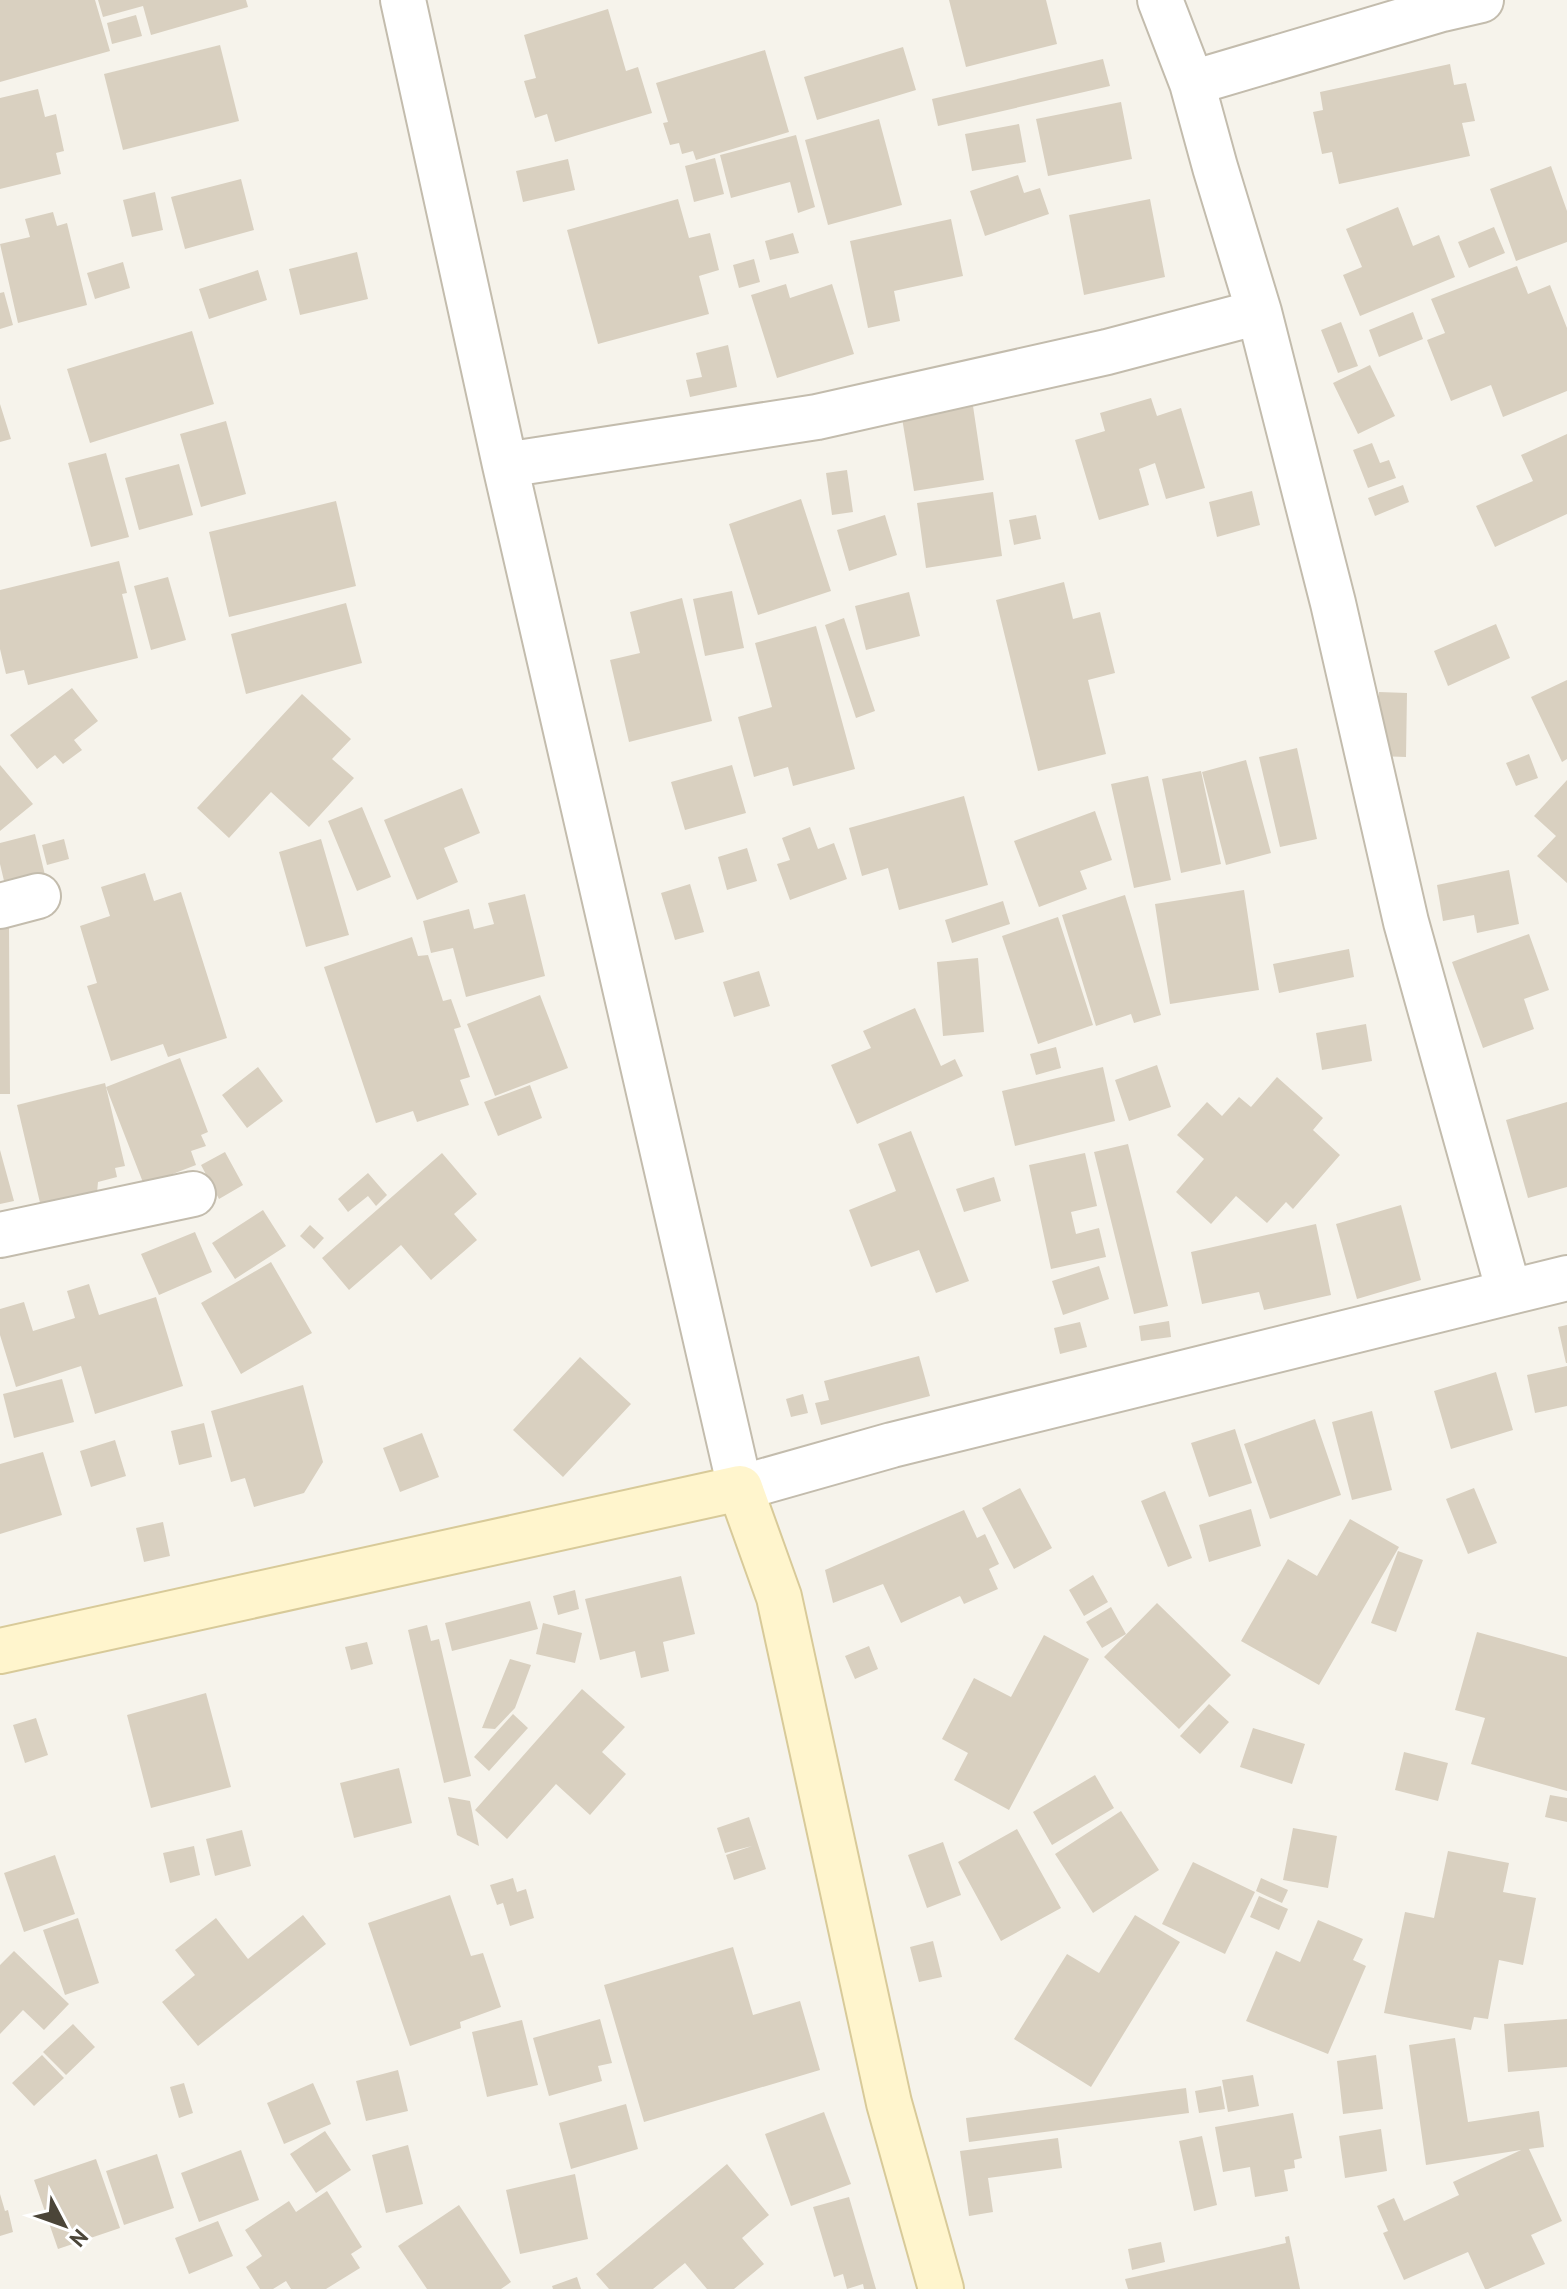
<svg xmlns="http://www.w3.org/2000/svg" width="1567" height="2289" viewBox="0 0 1567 2289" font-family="'PT Sans',sans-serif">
	<rect width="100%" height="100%" fill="#f6f3eb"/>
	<path fill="#d9d0c0" d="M0,0H95L110,51L0,82Z
		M98,0H246L248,7L151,35L143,6L103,17Z
		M949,0H1046L1057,44L966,67Z
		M608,9L626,71L638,67L652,113L555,142L547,114L535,118L524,81L536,78L524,35Z
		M136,15L142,36L112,44L107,23Z
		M220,45L239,121L123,150L104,74Z
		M903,47L916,90L817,120L804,77Z
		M765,50L789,132L696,160L693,151L682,154L679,143L670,145L663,123L668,122L656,83Z
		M1103,59L1110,86L938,126L932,99Z
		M1450,64L1454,85L1466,83L1475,121L1462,123L1470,156L1339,184L1332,152L1322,154L1313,112L1323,110L1320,92Z
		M38,89L45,117L56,114L64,151L56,153L61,174L0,189V98Z
		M1121,102L1132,159L1048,176L1036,119Z
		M879,119L902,205L828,225L805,140Z
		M1019,124L1026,162L972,171L965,134Z
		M796,135L815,207L798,213L790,182L731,198L720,155Z
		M715,158L724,194L694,202L685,166Z
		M568,159L575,190L523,202L516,171Z
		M1551,166L1567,211V242L1516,261L1490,189Z
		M1018,175L1024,193L1040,188L1049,214L985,236L970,191Z
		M241,179L254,230L185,249L171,197Z
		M155,192L163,230L132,237L123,200Z
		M678,199L689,238L710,233L719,270L699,276L709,314L598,344L567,230Z
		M1150,199L1165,277L1084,295L1069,215Z
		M1398,207L1413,246L1439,235L1455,277L1360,316L1343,275L1362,267L1346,229Z
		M53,212L57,226L67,223L87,305L18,323L0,244L30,237L25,219Z
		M951,219L963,276L894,291L900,321L868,328L850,241Z
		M1494,227L1505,253L1469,268L1458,242Z
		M793,233L799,253L770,260L765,241Z
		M357,252L368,299L300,315L289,269Z
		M754,259L760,282L739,288L733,265Z
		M123,262L130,288L95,299L87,273Z
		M1517,266L1528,294L1550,285L1567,328V391L1503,417L1491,385L1451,401L1427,340L1445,333L1431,299Z
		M258,270L267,300L209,319L199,289Z
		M786,284L790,298L832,284L854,354L777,378L751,295Z
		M4,292L13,325L0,329V293Z
		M1413,312L1423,339L1379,357L1369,330Z
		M1341,322L1358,366L1338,373L1321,330Z
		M192,331L214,404L90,443L67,369Z
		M728,345L737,387L690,397L686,380L702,377L696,353Z
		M1370,365L1395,416L1358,434L1333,383Z
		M1151,398L1157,416L1181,408L1205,488L1166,499L1155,463L1139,469L1149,505L1099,520L1075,440L1105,431L1100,413Z
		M0,404L11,439L0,442Z
		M973,406L984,480L914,491L902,418Z
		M226,421L246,494L201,507L180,434Z
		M1567,434V514L1495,547L1476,506L1533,481L1521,455Z
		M1372,443L1380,463L1389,460L1396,478L1368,488L1353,450Z
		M106,453L129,537L91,547L68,463Z
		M179,464L193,515L139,530L125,478Z
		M847,470L853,512L832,515L826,473Z
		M1403,485L1409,502L1375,516L1368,498Z
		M1252,491L1260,525L1217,537L1209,502Z
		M993,492L1002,556L926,568L917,503Z
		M801,499L831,591L758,615L729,524Z
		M336,501L356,586L229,617L209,532Z
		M885,515L897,555L849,571L837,530Z
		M1036,515L1041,539L1014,545L1009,520Z
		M119,561L127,593L122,594L138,658L28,685L24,670L6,674L0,649V590Z
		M168,577L186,640L151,650L134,586Z
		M1064,582L1073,619L1100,612L1115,673L1088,680L1106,754L1038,771L996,600Z
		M732,591L744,648L705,656L693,599Z
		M909,592L920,636L866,650L855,606Z
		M682,598L712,721L629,742L610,660L640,653L630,612Z
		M346,603L362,663L246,694L231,634Z
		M844,618L875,711L856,718L825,625Z
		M1496,624L1510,658L1448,686L1434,651Z
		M816,626L855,769L793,786L788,767L754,777L738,717L772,707L755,643Z
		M1567,680V759L1562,762L1531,697Z
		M72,688L98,721L74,740L82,750L63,764L55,755L37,769L10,735Z
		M1379,692L1407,693L1406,757L1378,756Z
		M302,694L351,739L332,759L354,778L309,827L271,792L229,838L197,808Z
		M1297,748L1317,839L1280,847L1259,757Z
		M1529,754L1538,778L1516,786L1506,763Z
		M1246,760L1271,853L1226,865L1202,772Z
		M0,765L33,804L0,831Z
		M732,765L746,813L685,830L671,782Z
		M1201,771L1221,864L1181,873L1162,779Z
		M1148,776L1171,880L1134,888L1111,784Z
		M1567,780V883L1537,856L1556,836L1534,816Z
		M462,788L480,833L444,848L458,882L417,900L384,820Z
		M964,796L988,885L899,910L888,868L862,876L849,828Z
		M362,807L391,877L357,891L328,821Z
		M1095,811L1112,860L1080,871L1087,889L1039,907L1014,841Z
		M810,827L818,849L834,843L847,879L790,900L777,864L790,860L782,838Z
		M35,834L45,875L5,885L0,864V843Z
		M64,839L69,859L47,865L42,845Z
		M321,839L349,935L306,947L279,852Z
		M747,848L757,881L727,890L718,857Z
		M1509,870L1519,924L1477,933L1474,915L1443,921L1437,885Z
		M145,873L154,901L181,892L227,1038L168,1057L163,1044L111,1061L87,986L97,983L80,926L110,916L101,887Z
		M690,884L704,932L675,940L661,893Z
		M1244,890L1259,990L1170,1004L1155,904Z
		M525,894L545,976L466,997L453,948L431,953L423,921L469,909L474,929L494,924L488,903Z
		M1125,895L1161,1015L1134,1023L1131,1014L1096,1026L1062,915Z
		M1003,901L1010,924L952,943L945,920Z
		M1058,917L1093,1025L1038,1044L1002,936Z
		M0,926H9L10,1094H0Z
		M1529,934L1549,990L1524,999L1534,1029L1483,1048L1452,962Z
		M412,937L418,956L428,955L443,1001L451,999L461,1027L454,1029L470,1077L460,1080L469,1105L417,1122L413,1111L376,1123L324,967Z
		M1349,949L1354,977L1279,993L1273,964Z
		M978,958L984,1032L943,1036L937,962Z
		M759,971L770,1006L734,1017L723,982Z
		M540,995L568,1068L495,1096L467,1024Z
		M915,1008L941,1066L955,1059L963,1076L857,1124L831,1065L871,1048L863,1031Z
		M1366,1024L1372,1061L1322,1070L1316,1033Z
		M1056,1047L1061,1068L1036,1075L1030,1054Z
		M180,1058L208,1132L201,1135L206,1146L191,1151L196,1165L144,1185L106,1087Z
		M1157,1065L1171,1107L1129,1121L1115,1080Z
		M258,1067L283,1101L247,1128L222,1095Z
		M1103,1067L1115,1121L1015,1146L1002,1091Z
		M1277,1077L1323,1118L1313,1130L1340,1155L1293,1209L1286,1202L1267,1223L1236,1196L1211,1224L1176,1192L1204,1159L1177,1135L1207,1102L1222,1116L1239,1097L1251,1107Z
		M105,1083L125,1166L115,1168L117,1177L98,1182L97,1193L41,1207L17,1105Z
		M530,1085L542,1118L498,1136L484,1102Z
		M1567,1102V1187L1528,1198L1506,1120Z
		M911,1131L969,1281L936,1293L919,1250L871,1267L849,1210L896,1191L878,1144Z
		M1128,1144L1168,1306L1134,1314L1094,1152Z
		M0,1150L14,1201L0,1204Z
		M225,1152L243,1185L219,1199L201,1165Z
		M442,1153L477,1194L454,1214L477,1240L431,1280L401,1245L349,1290L322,1258Z
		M1085,1153L1097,1206L1071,1212L1076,1234L1099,1228L1106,1257L1051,1269L1029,1165Z
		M368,1173L387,1195L376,1206L368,1196L348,1212L338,1199Z
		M994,1177L1001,1201L964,1212L956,1189Z
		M1401,1205L1421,1280L1357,1299L1336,1224Z
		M263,1210L286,1246L235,1279L212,1243Z
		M1316,1224L1331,1295L1264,1310L1259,1292L1202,1304L1191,1252Z
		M310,1225L324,1238L314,1249L300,1236Z
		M195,1232L212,1272L159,1295L141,1254Z
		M271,1262L312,1333L241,1374L201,1303Z
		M1099,1266L1109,1299L1063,1315L1052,1281Z
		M89,1284L99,1315L156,1297L183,1386L95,1414L81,1366L16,1387L0,1335V1309L24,1302L33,1331L75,1318L67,1291Z
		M1169,1321L1171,1337L1141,1341L1139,1326Z
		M1080,1322L1087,1347L1060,1354L1054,1328Z
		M1567,1325V1363H1566L1558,1327Z
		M919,1356L930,1396L821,1425L815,1403L829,1400L824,1381Z
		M580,1357L631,1404L563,1477L513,1430Z
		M1567,1366V1406L1535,1413L1527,1375Z
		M1496,1372L1513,1430L1451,1449L1434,1391Z
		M62,1379L74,1422L14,1438L3,1394Z
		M303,1385L323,1462L304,1493L254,1507L245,1478L231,1482L211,1411Z
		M803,1394L808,1413L791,1417L786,1399Z
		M1372,1411L1392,1490L1352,1500L1332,1422Z
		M1315,1419L1341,1495L1270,1519L1244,1444Z
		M204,1423L212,1457L179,1465L171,1431Z
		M1235,1429L1252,1483L1209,1497L1191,1443Z
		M422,1433L439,1477L400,1492L383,1448Z
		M115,1440L126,1476L91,1487L80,1451Z
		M43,1452L62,1515L0,1534V1464Z
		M1020,1488L1052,1548L1014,1569L982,1508Z
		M1474,1488L1497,1543L1468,1554L1446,1499Z
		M1165,1491L1192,1558L1168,1567L1141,1501Z
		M1251,1509L1261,1546L1209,1562L1199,1525Z
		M964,1510L977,1538L985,1534L999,1564L989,1569L998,1589L964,1604L960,1596L901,1623L883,1584L833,1603L825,1570Z
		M1350,1519L1399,1547L1319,1685L1241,1641L1288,1559L1317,1576Z
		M163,1522L170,1556L144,1562L136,1528Z
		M1398,1551L1423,1560L1396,1632L1371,1623Z
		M1093,1575L1108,1602L1084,1616L1069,1590Z
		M681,1576L695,1634L663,1642L669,1671L641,1678L635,1651L600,1660L585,1599Z
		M575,1590L579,1609L558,1615L553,1596Z
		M530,1601L538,1629L452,1651L445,1623Z
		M1157,1603L1231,1675L1179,1729L1104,1657Z
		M1111,1607L1126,1634L1102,1648L1086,1622Z
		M543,1623L582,1633L575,1663L536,1654Z
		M427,1625L431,1641L439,1639L471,1776L444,1783L408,1630Z
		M1477,1632L1567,1657V1791L1471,1764L1485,1718L1455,1710Z
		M1044,1635L1089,1659L1009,1810L954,1780L968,1753L942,1739L974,1678L1011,1697Z
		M367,1642L373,1664L351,1670L345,1647Z
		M869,1646L878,1669L855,1679L845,1656Z
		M510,1659L531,1665L515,1708L495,1729L482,1728Z
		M582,1689L625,1727L602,1752L626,1774L590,1815L556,1784L507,1839L475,1810Z
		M206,1693L231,1787L151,1808L127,1715Z
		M1209,1704L1229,1722L1200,1754L1180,1736Z
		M513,1714L528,1728L489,1771L474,1757Z
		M36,1718L48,1755L25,1763L13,1725Z
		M1253,1728L1305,1744L1292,1784L1240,1767Z
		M1404,1752L1448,1763L1438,1801L1395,1790Z
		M399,1768L412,1823L354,1838L340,1783Z
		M1095,1775L1114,1808L1052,1845L1033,1812Z
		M1550,1795L1567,1798V1822L1545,1817Z
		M448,1797L470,1801L479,1846L457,1835Z
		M1121,1811L1159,1870L1093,1913L1055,1854Z
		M749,1817L766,1869L734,1880L726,1855L752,1846L725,1853L717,1828Z
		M1293,1828L1337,1836L1328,1888L1283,1880Z
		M1017,1829L1061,1908L1001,1941L958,1862Z
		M242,1830L251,1866L215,1876L206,1839Z
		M943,1842L961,1895L927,1908L908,1855Z
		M194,1846L200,1875L170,1883L163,1853Z
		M1448,1851L1509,1863L1503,1892L1536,1898L1523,1965L1499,1960L1488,2019L1474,2017L1471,2030L1384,2013L1405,1912L1434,1918Z
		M55,1855L75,1914L24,1932L4,1873Z
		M1193,1862L1255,1892L1225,1954L1162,1924Z
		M513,1878L517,1892L526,1889L534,1918L510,1926L503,1903L497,1905L490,1885Z
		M1261,1878L1288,1890L1282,1903L1256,1891Z
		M450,1895L471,1956L483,1953L501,2007L460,2022L461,2028L410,2046L368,1923Z
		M1259,1896L1288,1909L1279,1930L1250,1917Z
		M303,1915L326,1944L198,2046L162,2002L195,1975L175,1950L216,1918L248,1959Z
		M1135,1915L1180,1942L1091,2087L1014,2039L1067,1954L1099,1973Z
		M78,1918L99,1983L65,1995L43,1930Z
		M1318,1920L1363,1939L1353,1960L1366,1966L1328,2054L1246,2021L1276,1951L1300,1962Z
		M933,1941L942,1977L919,1982L910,1947Z
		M733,1947L753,2015L800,2001L820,2070L644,2122L604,1985Z
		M14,1951L69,2004L44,2030L23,2010L0,2034V1965Z
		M600,2019L612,2063L598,2066L602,2081L549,2096L533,2038Z
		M1567,2019V2067L1508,2072L1504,2024Z
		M522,2020L538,2085L487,2097L472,2032Z
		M73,2024L95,2047L66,2075L43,2052Z
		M1455,2038L1468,2122L1539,2111L1544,2147L1529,2149L1562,2221L1531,2235L1545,2264L1488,2289H1485L1468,2252L1404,2280L1383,2233L1388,2231L1377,2206L1394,2198L1404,2221L1459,2195L1453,2182L1521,2150L1426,2165L1409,2045Z
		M42,2055L64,2078L34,2106L12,2083Z
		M1376,2055L1383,2109L1343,2114L1337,2061Z
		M398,2070L408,2111L366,2121L356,2081Z
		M1253,2075L1259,2106L1228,2112L1222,2080Z
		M184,2083L193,2113L179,2118L170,2087Z
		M313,2083L331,2124L284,2144L267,2103Z
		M1221,2086L1225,2109L1199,2113L1195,2091Z
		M1186,2088L1189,2113L969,2142L966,2118Z
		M626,2104L638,2149L571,2169L559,2123Z
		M824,2112L851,2184L791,2206L765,2134Z
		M1293,2113L1302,2158L1294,2160L1295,2168L1284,2170L1288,2191L1255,2197L1250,2167L1223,2172L1215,2127Z
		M1381,2129L1387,2171L1345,2178L1339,2136Z
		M325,2131L351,2170L316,2193L290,2154Z
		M1202,2136L1217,2205L1194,2211L1179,2141Z
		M1058,2138L1062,2168L988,2178L993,2212L969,2216L960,2151Z
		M408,2145L423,2204L386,2213L372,2155Z
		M241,2150L259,2200L199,2222L181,2173Z
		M157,2154L174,2208L124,2225L106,2171Z
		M96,2159L120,2228L58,2249L34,2180Z
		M727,2164L769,2215L742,2238L764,2264L734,2289H707L685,2263L653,2289H609L596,2274Z
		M575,2174L588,2239L520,2254L506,2190Z
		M327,2191L362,2247L351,2254L360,2268L326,2289H291L286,2281L273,2289H260L246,2267L262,2256L245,2230L289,2201L296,2212Z
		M0,2194L5,2211L8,2210L13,2232L0,2236Z
		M849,2197L876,2289H864L863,2284L847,2289L843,2274L834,2277L813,2207Z
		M459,2205L511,2282L501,2289H427L398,2246Z
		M218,2221L233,2256L189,2274L175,2238Z
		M1289,2236L1300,2289H1128L1125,2279L1286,2243L1285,2237Z
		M1161,2242L1165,2262L1132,2270L1128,2249Z
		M577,2277L581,2289H553L552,2286Z"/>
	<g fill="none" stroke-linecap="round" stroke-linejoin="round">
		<g stroke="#c3bcad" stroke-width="48">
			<path id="street" d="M403,0L505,465L740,1488L892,1445L1567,1278
				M1160,0L1192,83L1215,167L1259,312L1333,603L1406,922L1509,1292
				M1192,83L1442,9L1481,0
				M505,465L817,417L1107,352L1259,312
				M0,906L38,896
				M0,1235L193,1194"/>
		</g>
		<g stroke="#d8ca99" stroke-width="48">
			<path id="secondary" d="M0,1651L740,1488L779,1597L889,2103L941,2289"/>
		</g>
		<use href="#street" stroke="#fff" stroke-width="44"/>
		<use href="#secondary" stroke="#fff5cd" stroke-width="44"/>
	</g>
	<g transform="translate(64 2225) rotate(131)" stroke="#ffffff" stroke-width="6" paint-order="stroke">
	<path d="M0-6L14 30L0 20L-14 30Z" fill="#4b4538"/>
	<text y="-12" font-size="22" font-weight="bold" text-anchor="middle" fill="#4b4538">N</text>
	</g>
</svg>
